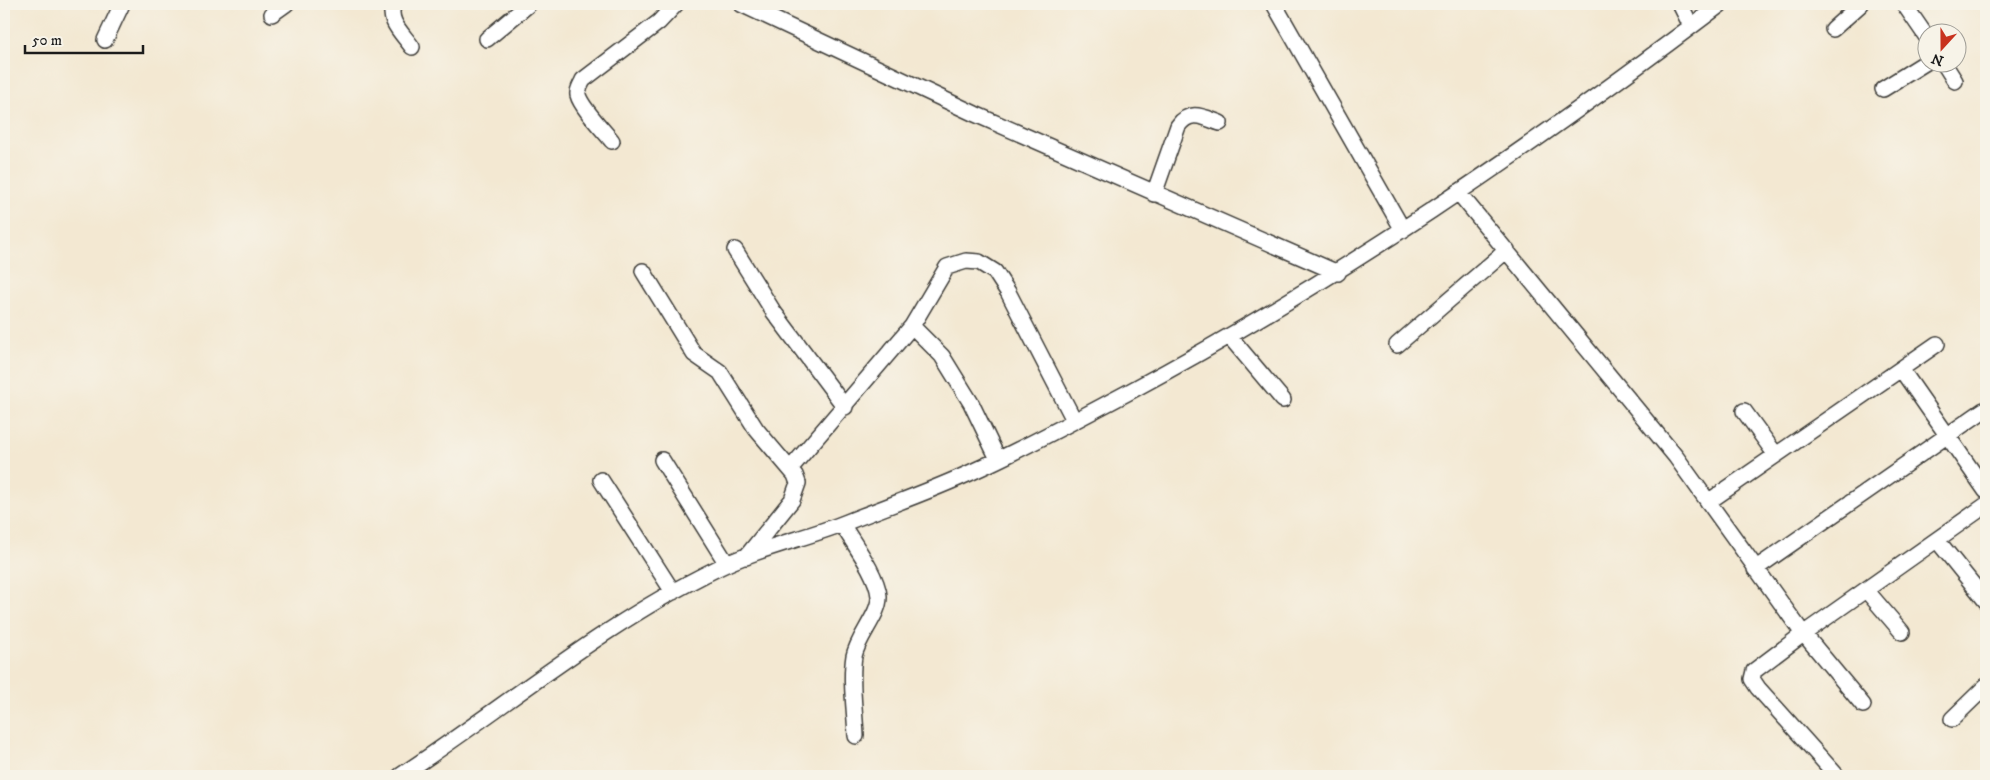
<svg xmlns="http://www.w3.org/2000/svg" width="1990" height="780" viewBox="0 0 1990 780" font-family="'IM FELL DW Pica',serif">
	<rect width="100%" height="100%" fill="#f7f3e8"/>
	<filter id="ink" filterUnits="userSpaceOnUse"><feTurbulence type="fractalNoise" baseFrequency=".02" numOctaves="2"/><feDisplacementMap in="SourceGraphic" scale="10" xChannelSelector="R" yChannelSelector="G"/><feConvolveMatrix kernelMatrix="1 2 1 2 8 2 1 2 1" color-interpolation-filters="sRGB"/></filter>
	<filter id="wash" filterUnits="userSpaceOnUse"><feTurbulence type="fractalNoise" baseFrequency=".0096" numOctaves="4" result="noise"/><feDisplacementMap in="SourceGraphic" scale="20" xChannelSelector="R" yChannelSelector="G"/><feGaussianBlur stdDeviation="1.12" result="paint"/><feColorMatrix in="noise" values="0 0 0 0 0 0 0 0 0 0 0 0 0 0 0 0 0 1.4 0 .05"/><feComposite in="paint" operator="in"/></filter>
	<g filter="url(#wash)">
		<rect width="100%" height="100%" fill="#f3e8d2"/>
	</g>
	<g filter="url(#ink)">
		<g fill="none" stroke-linecap="round" stroke-linejoin="round">
			<g stroke="#3c3b37" stroke-width="18">
				<path id="minor" d="M394,4C386,20 403,34 412,47
					M741,4L975,114L1338,273
					M1274,4L1403,230
					M1680,4L1691,26
					M1904,4L1928,39
					M272,14L286,4
					M1833,29L1861,4
					M487,39L529,4
					M105,40L122,4
					M1943,62L1955,81
					M1883,89L1928,61
					M612,141C604,131 581,107 578,95C577,90 581,85 583,80L659,22L676,4
					M1458,192L1676,457L1799,628L1863,705
					M1154,194L1178,126C1190,109 1203,117 1220,123
					M735,250L773,311L845,407
					M643,271L694,354L720,372L756,429L795,475L798,483L792,500L746,557
					M912,326L942,356L971,403L998,459
					M1230,337L1283,400
					M1397,345L1507,250
					M1901,369L1986,491
					M1744,411L1776,455
					M662,460L727,564
					M790,469L912,326L947,267L966,261L979,262L995,272L1008,292L1074,420
					M601,480L673,592
					M1708,502L1937,344
					M842,524C853,543 877,574 879,596C880,614 858,636 854,656C850,681 855,711 856,736
					M1937,540L1986,601
					M1755,569L1984,410
					M1866,590L1902,632
					M1952,719L1986,686
					M400,776C505,707 603,624 716,569C758,548 804,539 847,522C890,505 934,490 976,470C1027,447 1078,419 1127,393C1337,281 1532,147 1721,4
					M1837,776L1758,688L1752,679L1754,671L1803,634L1986,505"/>
			</g>
			<use href="#minor" stroke="#fff" stroke-width="15"/>
		</g>
	</g>
	<rect width="1990" height="780" fill="none" stroke="#f7f3e8" stroke-width="20"/>
	<g transform="translate(1942 48) rotate(201)"><circle r="24" fill="#f7f3e8" stroke="#9f9d96"/>
	<path d="M0-4L9 19L0 12L-9 19Z" fill="#c8321e"/>
	<text y="-8" font-size="14" font-weight="bold" text-anchor="middle" fill="#1c1c1c">N</text>
	</g>
	<path d="M25 45v8h118v-8" fill="none" stroke="#1c1c1c" stroke-width="2.5"/>
	<text x="32" y="45" font-size="15" fill="#1c1c1c" stroke="#f7f3e8" stroke-width="4" paint-order="stroke">50 m</text>
</svg>
